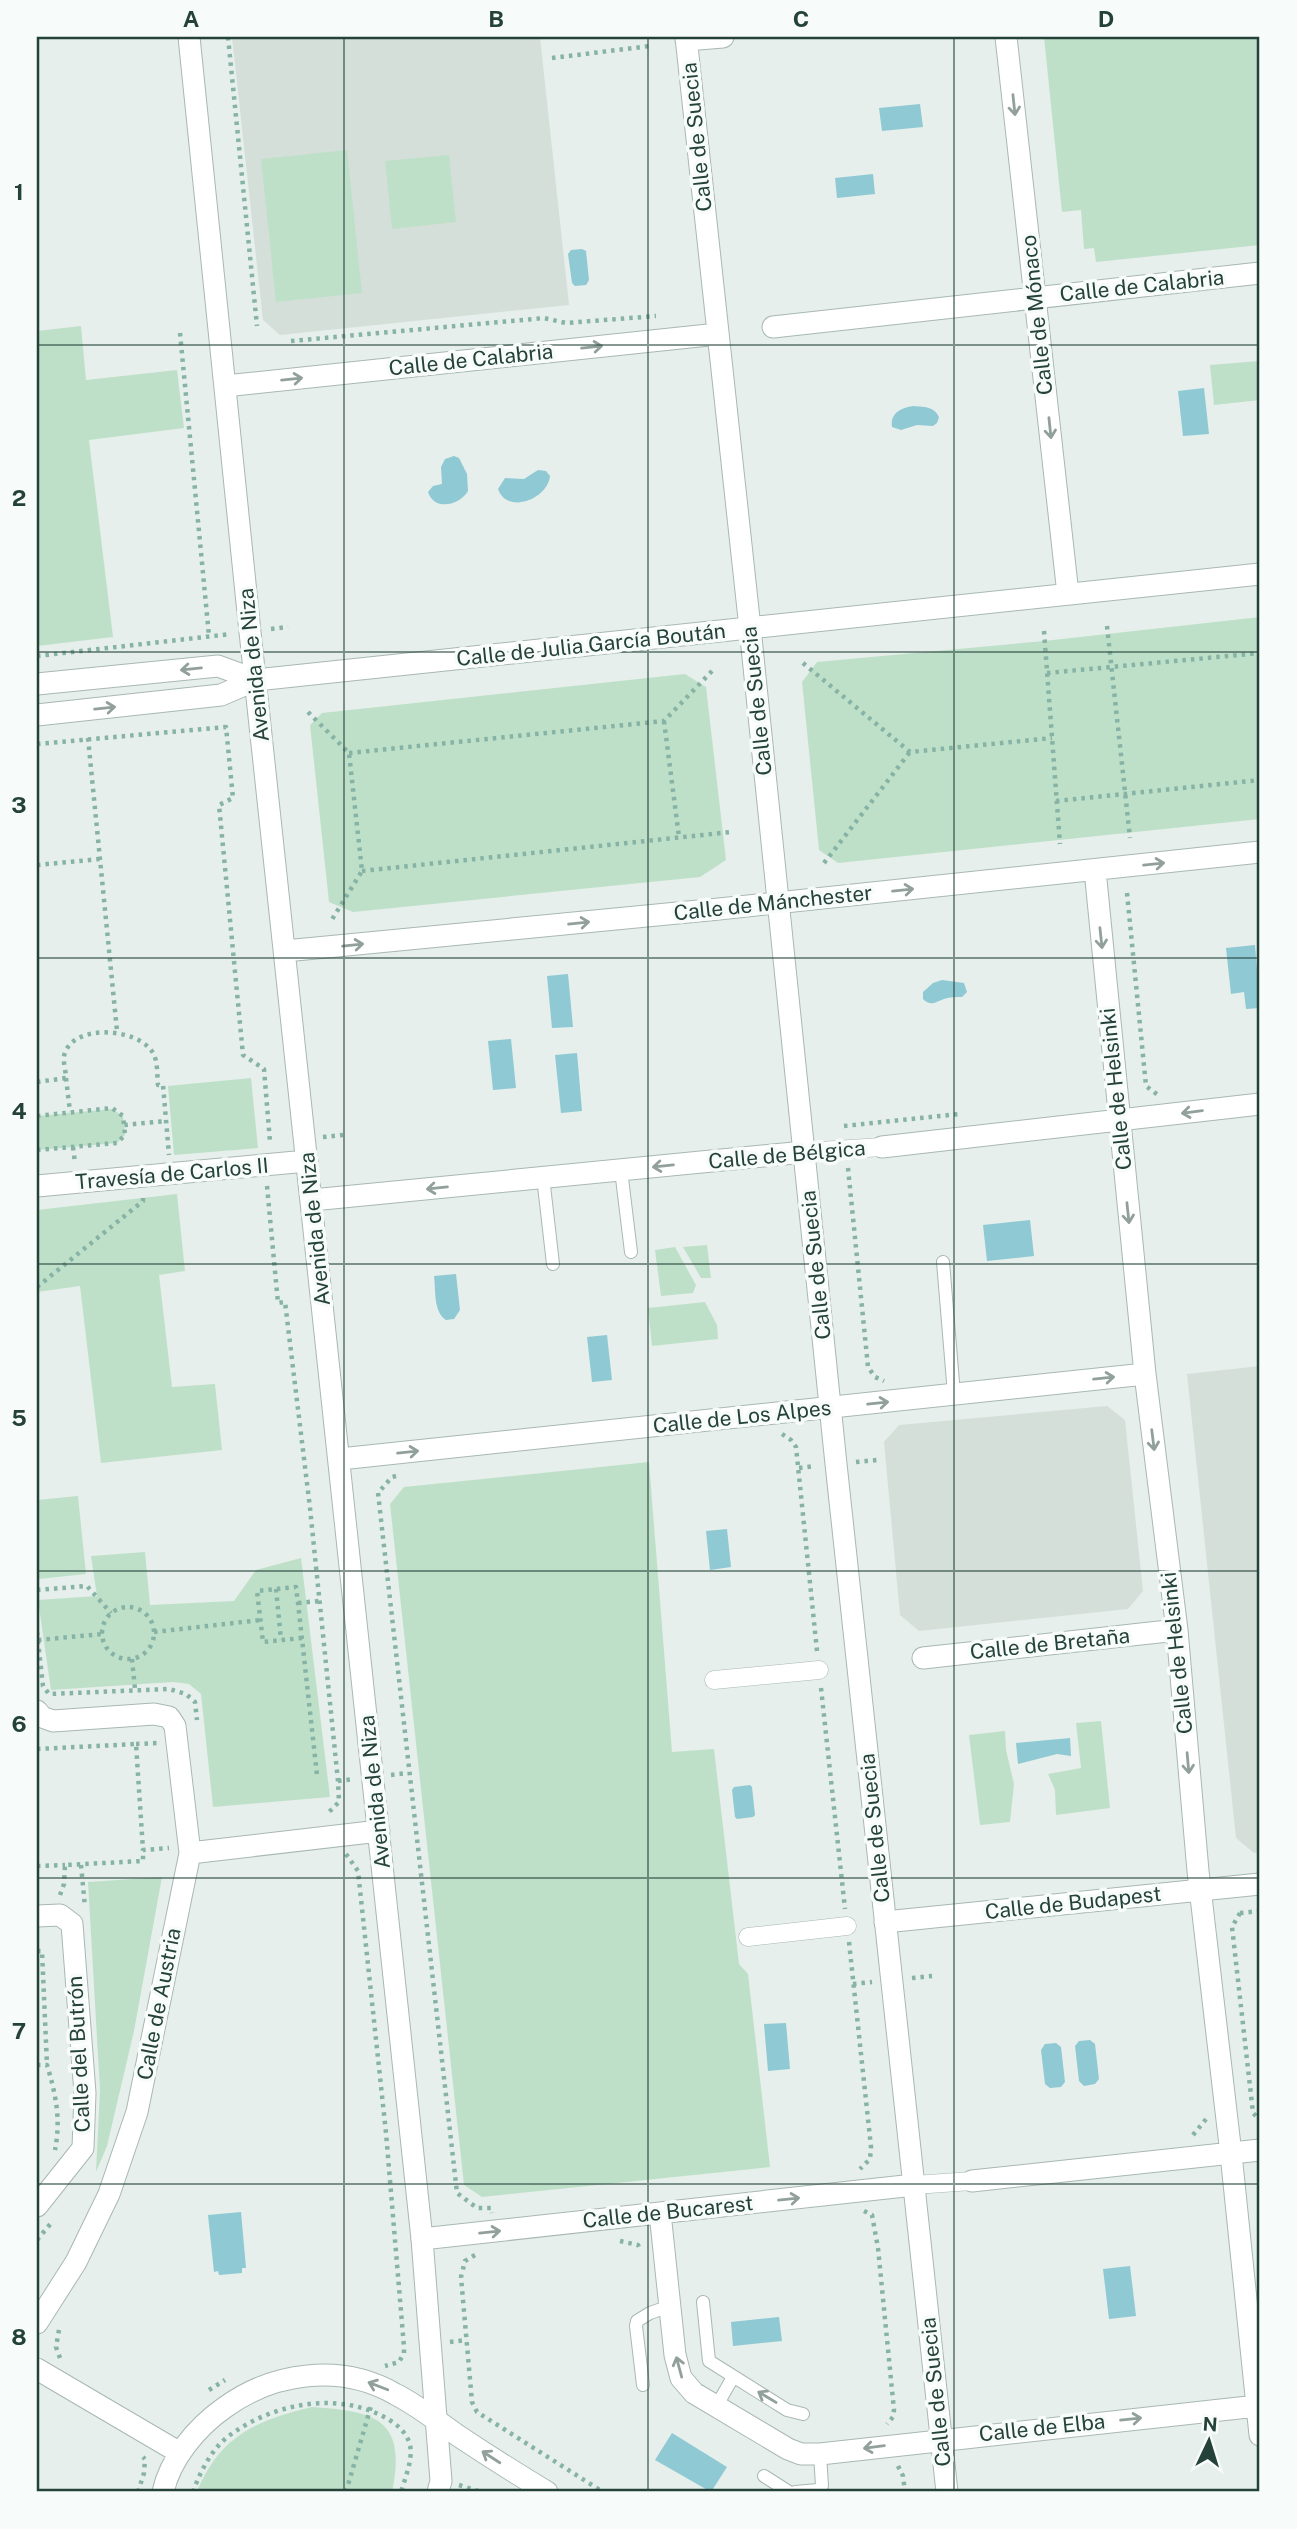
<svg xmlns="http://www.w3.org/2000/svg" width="1297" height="2529" viewBox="0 0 1297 2529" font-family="'Public Sans',sans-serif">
	<rect width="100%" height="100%" fill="#e6efeb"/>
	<path fill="#d4dfda" d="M232,37H540L569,305L280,335L263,320Z
		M1260,1366V1852L1254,1853L1236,1838L1187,1374Z
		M1107,1406L1125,1420L1143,1591L1128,1609L919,1631L900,1615L884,1442L899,1425Z"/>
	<path fill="#bfe0c8" d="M1044,37H1260V245L1096,262L1094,248L1084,249L1081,210L1062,212Z
		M347,150L362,293L276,302L261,159Z
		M449,155L456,222L392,229L385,161Z
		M81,326L86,380L177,370L184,428L89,440L113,637L37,646V331Z
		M1260,361V400L1214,405L1210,365Z
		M1260,617V819L838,863L819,850L802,682L817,662L1044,641Z
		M685,674L706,687L726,860L700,877L353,912L329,902L310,725L322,713Z
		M251,1078L258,1148L174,1155L168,1086Z
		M112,1109L123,1116L125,1135L117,1143L37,1150V1116Z
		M177,1194L185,1271L159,1275L172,1387L215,1384L222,1450L101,1463L80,1286L37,1292V1210Z
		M707,1245L711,1278H701L683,1247Z
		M675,1247L696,1285L693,1293L661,1296L655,1250Z
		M705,1302L717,1325L718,1339L652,1346L648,1308Z
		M649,1462L672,1752L714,1749L739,1964L748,1974L770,2167L482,2197L464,2185L390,1504L404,1487Z
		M78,1496L86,1574L39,1579L37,1500Z
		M145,1552L150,1605L234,1601L256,1570L301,1558L330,1797L213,1807L201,1694L189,1684L173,1682L51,1690L38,1600L97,1596L91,1556Z
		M1101,1721L1110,1808L1056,1815L1055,1790L1048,1774L1081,1768L1076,1723Z
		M1005,1731L1006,1750L1014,1784L1010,1822L980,1825L969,1735Z
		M162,1877L134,2031L107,2146L96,2172L100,2090L88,1882Z
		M312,2407C377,2411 407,2420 392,2492H197C219,2436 257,2420 312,2407Z"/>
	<path fill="#8ec9d4" d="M920,104L923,127L882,131L879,108Z
		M873,174L875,194L837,198L835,178Z
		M582,249L586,251L589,280L586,285L575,286L572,283L568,254L571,250Z
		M1204,388L1209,434L1183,436L1178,391Z
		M913,406C923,407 934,406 939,417L937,423L933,426L917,425L901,430L892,427C890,413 901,408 913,406Z
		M454,456L459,458L467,474L468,491C459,506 434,511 428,492L433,486L442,484L441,467L445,459Z
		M538,470L546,471L550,476C548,499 507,515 498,489L505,478L524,479Z
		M1255,945L1260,1008L1246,1009L1244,992L1231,994L1226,948Z
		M568,974L573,1027L552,1028L547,976Z
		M942,980L964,983L967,992L962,997C956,997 950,997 944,999C935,1002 931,1007 923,999V992L933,983Z
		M511,1039L516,1088L493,1090L488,1041Z
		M577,1053L582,1111L561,1113L555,1055Z
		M1030,1220L1034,1256L987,1261L983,1225Z
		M456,1274L460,1310L454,1319L446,1320C433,1311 436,1291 434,1276Z
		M607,1335L612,1380L592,1382L587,1337Z
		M727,1529L731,1567L710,1570L706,1531Z
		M1070,1738L1071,1756L1057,1754L1018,1764L1016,1743Z
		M750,1785L752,1787L755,1815L753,1817L737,1819L735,1817L732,1790L734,1787Z
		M786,2023L790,2069L768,2071L764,2024Z
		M1090,2040L1095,2044L1099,2079L1095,2084L1084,2086L1079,2081L1075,2046L1079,2041Z
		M1056,2043L1061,2047L1065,2082L1061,2087L1050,2088L1045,2084L1041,2050L1045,2044Z
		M241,2212L246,2268H242V2273L219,2275L218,2271L214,2272L208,2215Z
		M1130,2266L1136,2316L1109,2319L1103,2269Z
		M779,2317L782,2341L733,2346L731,2322Z
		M672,2433L727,2467L711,2492L655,2460Z"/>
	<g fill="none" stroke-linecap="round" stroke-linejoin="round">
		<g stroke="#a8b8b2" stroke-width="14">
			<path id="service" d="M621,1170L631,1252
				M543,1177L553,1264
				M943,1262L954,1394
				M703,2302L709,2361L787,2410L803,2414
				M643,2385L636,2326L637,2321L650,2313L670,2306
				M716,2407L733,2377
				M764,2476L789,2492
				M795,2492L818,2490L822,2486L820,2454"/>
		</g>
		<g stroke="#a8b8b2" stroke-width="19">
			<path id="pedestrian" d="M804,1152L882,1147
				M714,1680L819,1670
				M748,1937L847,1926
				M914,2185L972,2181"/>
		</g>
		<g stroke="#a8b8b2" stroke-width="23">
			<path id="minor" d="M189,37L250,632L422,2239L914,2185
				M686,37L750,628
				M1006,37L1068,594
				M686,40L723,37
				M773,327L1260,273
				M225,386L718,334
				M37,684L218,666L256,680
				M37,715L221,695L256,680L1260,574
				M1095,870L1145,1374L1177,1630L1198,1871L1231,2154L1260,2435
				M285,951L719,909L1260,852
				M882,1147L1260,1104
				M37,1186L307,1161
				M312,1200L804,1152
				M340,1459L1145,1374
				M923,1658L1177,1630
				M37,1711L42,1717L53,1721L154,1714L169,1717L175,1726L190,1853
				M37,1916L60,1915L72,1924L85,2093L83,2148L37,2206
				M885,1922L1260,1884
				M972,2181L1260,2150
				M660,2213L675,2355L681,2378L694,2393L788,2449L801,2454H820L1257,2406
				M37,2323L76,2262L109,2194L137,2112L190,1853L379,1831
				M37,2369L180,2453
				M163,2492C170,2459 197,2427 224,2408C273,2372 341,2363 395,2394C417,2405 437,2421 457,2435C487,2455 517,2474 547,2492"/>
		</g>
		<g stroke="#a8b8b2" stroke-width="23">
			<path id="tertiary" d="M750,628L836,1464L947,2492
				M422,2239L441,2481L438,2492"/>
		</g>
		<path stroke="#86b3a5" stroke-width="4.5" stroke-dasharray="3.5 5" stroke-linecap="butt" d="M228,37L257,326
			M552,58L650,46
			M180,333L209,636
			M291,341L544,318L566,323L656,316
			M1107,626L1130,838
			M271,629L288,627
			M1044,631L1060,844
			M37,656L231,634
			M803,663L910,752L1052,738
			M1047,673L1260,653
			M308,712L349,753L362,871L331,921
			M664,721L679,837
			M88,738L117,1031
			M37,744L226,727L233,798L219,805L243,1055L264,1069L270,1142
			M349,753L664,721L712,671
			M1056,801L1260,780
			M824,863L910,752
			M37,865L100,859
			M362,871L731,832
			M1127,893L1146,1086L1158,1095
			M66,1078L70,1112
			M37,1082L66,1078C66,1072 63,1062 64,1056C71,1023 138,1027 153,1053C158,1061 157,1076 158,1085H163L169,1155
			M37,1116L112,1108L123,1116L124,1125
			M844,1126L959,1114
			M323,1137L343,1135
			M73,1147L75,1163
			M37,1150L117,1143L125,1135L124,1125L166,1121
			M848,1168L868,1367L875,1377L884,1381
			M267,1186L278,1303L285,1302L310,1508L338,1781L339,1802L326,1815
			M37,1287L143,1201V1197
			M782,1434L791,1440L796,1447L817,1651
			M856,1462L877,1460
			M799,1468L815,1466
			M396,1476L392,1477L378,1493L457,2193L477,2208H491L492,2213
			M276,1589L281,1640
			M37,1590L87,1586L111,1613
			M298,1603L319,1601
			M102 1633a26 26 0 1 1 52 0a26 26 0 1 1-52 0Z
			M37,1632L43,1686L49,1694L169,1689L186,1694L195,1702L197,1720
			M154,1632L261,1620
			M302,1638L263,1642L257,1591L296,1587L298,1603L317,1775
			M38,1640L102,1634
			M132,1659L135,1689
			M821,1688L845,1909
			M136,1744L159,1743
			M37,1749L136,1744L143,1850
			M391,1775L408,1773
			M338,1781L354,1779
			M346,1854L358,1871L386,2133L404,2347V2353L399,2362L385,2366
			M81,1865L85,1907
			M37,1866L65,1865
			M60,1895L64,1884L65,1865L143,1861V1850L169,1848
			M1240,1913L1232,1927L1253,2113L1260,2120
			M1240,1913L1260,1911
			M849,1942L871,2147L870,2159L860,2169
			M37,1951H42L47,2065
			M912,1978L932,1976
			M853,1984L872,1982
			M37,2065H47C56,2095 61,2119 55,2150
			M1193,2135L1207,2118
			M864,2211L872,2215L878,2248L894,2410L893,2417L887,2424
			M37,2240L52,2222
			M620,2241L638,2245L641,2251
			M475,2255L465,2261L461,2277L472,2402L477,2412L603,2492
			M59,2330L56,2347L60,2358
			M450,2342L467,2340
			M209,2390L225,2380
			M898,2466L903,2476L905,2492
			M459,2485L481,2492
			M138,2492L144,2473L145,2459L143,2457
			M193,2492C200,2472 212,2448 230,2435C274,2403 338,2391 386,2418C397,2424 407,2433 410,2445C413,2460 405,2478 401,2492
			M346,2492L371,2406"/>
		<use href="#service" stroke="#fff" stroke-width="12"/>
		<use href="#pedestrian" stroke="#fff" stroke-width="18"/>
		<use href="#minor" stroke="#fff" stroke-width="21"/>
		<use href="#tertiary" stroke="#fff" stroke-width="21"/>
	</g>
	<defs><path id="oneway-shaft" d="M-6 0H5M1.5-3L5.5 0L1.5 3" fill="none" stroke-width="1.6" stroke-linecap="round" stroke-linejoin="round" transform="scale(1.75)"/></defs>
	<g stroke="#92a09c">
		<use href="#oneway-shaft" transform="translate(1014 105) rotate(84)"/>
		<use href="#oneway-shaft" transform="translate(592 347) rotate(-6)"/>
		<use href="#oneway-shaft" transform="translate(292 379) rotate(-6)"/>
		<use href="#oneway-shaft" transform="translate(1050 428) rotate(84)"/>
		<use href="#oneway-shaft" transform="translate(191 669) rotate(174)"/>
		<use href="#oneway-shaft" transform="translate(105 708) rotate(-6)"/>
		<use href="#oneway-shaft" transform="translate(1154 864) rotate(-6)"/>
		<use href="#oneway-shaft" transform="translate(903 890) rotate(-6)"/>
		<use href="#oneway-shaft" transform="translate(579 923) rotate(-6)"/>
		<use href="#oneway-shaft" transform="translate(1101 938) rotate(84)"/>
		<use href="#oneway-shaft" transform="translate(353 945) rotate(-6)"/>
		<use href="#oneway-shaft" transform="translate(1192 1112) rotate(173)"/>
		<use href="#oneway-shaft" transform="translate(663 1166) rotate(174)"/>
		<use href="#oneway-shaft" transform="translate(437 1188) rotate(174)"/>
		<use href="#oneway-shaft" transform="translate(1128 1213) rotate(84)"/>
		<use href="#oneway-shaft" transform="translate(1104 1378) rotate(-6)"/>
		<use href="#oneway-shaft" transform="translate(878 1403) rotate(-6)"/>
		<use href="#oneway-shaft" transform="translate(1153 1440) rotate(83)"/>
		<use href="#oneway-shaft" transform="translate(408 1452) rotate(-6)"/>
		<use href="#oneway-shaft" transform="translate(1188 1763) rotate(85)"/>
		<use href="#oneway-shaft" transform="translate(789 2199) rotate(-6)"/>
		<use href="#oneway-shaft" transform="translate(490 2232) rotate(-6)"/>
		<use href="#oneway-shaft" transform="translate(679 2367) rotate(-105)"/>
		<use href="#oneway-shaft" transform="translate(378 2386) rotate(-159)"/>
		<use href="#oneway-shaft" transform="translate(767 2397) rotate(-149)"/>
		<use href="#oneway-shaft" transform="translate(1131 2419) rotate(-6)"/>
		<use href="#oneway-shaft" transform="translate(874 2447) rotate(173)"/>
		<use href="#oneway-shaft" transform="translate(491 2457) rotate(-147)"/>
	</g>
	<path fill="none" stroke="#24423a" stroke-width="2" stroke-opacity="0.55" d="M344,37V2492M648,37V2492M954,37V2492M37,345H1260M37,652H1260M37,958H1260M37,1264H1260M37,1571H1260M37,1878H1260M37,2184H1260"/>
	<g text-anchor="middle" stroke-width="7" stroke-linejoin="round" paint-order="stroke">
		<g font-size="21" fill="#24423a" stroke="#f7fbf9">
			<text transform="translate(697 137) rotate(-96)" y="7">Calle de Suecia</text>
			<text transform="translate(1142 286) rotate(-6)" y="7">Calle de Calabria</text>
			<text transform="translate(1037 315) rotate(-96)" y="7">Calle de Mónaco</text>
			<text transform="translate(471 360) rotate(-6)" y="7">Calle de Calabria</text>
			<text transform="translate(591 645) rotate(-6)" y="7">Calle de Julia García Boután</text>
			<text transform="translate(254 665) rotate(-96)" y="7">Avenida de Niza</text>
			<text transform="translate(757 701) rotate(-96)" y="7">Calle de Suecia</text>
			<text transform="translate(773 903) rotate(-6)" y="7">Calle de Mánchester</text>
			<text transform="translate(1116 1089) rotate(-96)" y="7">Calle de Helsinki</text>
			<text transform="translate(787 1155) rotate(-5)" y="7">Calle de Bélgica</text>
			<text transform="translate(172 1174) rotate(-5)" y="7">Travesía de Carlos II</text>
			<text transform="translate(315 1229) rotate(-96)" y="7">Avenida de Niza</text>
			<text transform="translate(816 1265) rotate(-96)" y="7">Calle de Suecia</text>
			<text transform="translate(742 1417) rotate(-6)" y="7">Calle de Los Alpes</text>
			<text transform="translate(1050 1644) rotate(-6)" y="7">Calle de Bretaña</text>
			<text transform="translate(1177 1653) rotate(-96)" y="7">Calle de Helsinki</text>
			<text transform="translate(375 1792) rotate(-96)" y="7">Avenida de Niza</text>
			<text transform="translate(875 1828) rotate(-96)" y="7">Calle de Suecia</text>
			<text transform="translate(1073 1903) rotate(-6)" y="7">Calle de Budapest</text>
			<text transform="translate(159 2004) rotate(-79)" y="7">Calle de Austria</text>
			<text transform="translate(79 2054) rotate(-93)" y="7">Calle del Butrón</text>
			<text transform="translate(668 2212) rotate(-6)" y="7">Calle de Bucarest</text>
			<text transform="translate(936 2392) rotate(-96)" y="7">Calle de Suecia</text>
			<text transform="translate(1042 2428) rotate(-6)" y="7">Calle de Elba</text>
		</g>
	</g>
	<rect width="1297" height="2529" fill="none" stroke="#f7fbf9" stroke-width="77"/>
	<g transform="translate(1209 2441) rotate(4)" stroke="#f7fbf9" stroke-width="5" paint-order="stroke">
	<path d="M0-5L12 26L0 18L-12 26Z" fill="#24423a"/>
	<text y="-10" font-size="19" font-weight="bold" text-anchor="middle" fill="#24423a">N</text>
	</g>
	<rect x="38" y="38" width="1220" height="2452" fill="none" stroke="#24423a" stroke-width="2.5"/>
	<g font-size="23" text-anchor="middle" font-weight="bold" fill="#24423a">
		<text x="191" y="27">A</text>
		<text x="496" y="27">B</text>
		<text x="801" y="27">C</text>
		<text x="1106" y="27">D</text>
		<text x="19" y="200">1</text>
		<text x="19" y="506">2</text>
		<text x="19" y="813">3</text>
		<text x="19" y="1119">4</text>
		<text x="19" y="1426">5</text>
		<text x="19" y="1732">6</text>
		<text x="19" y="2039">7</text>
		<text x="19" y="2345">8</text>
	</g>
</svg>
